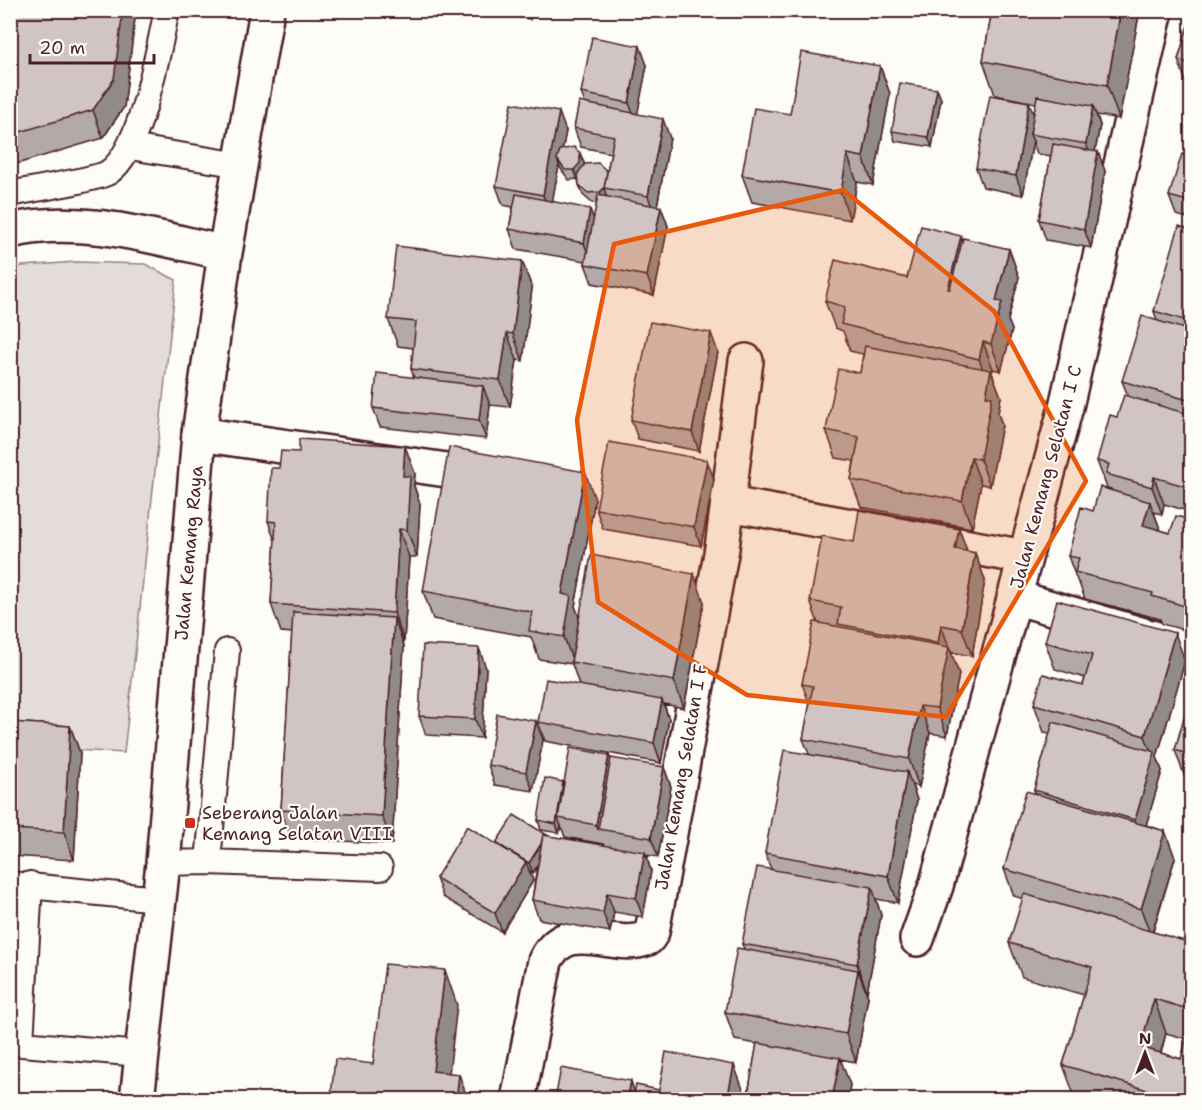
<svg xmlns="http://www.w3.org/2000/svg" width="1202" height="1110" viewBox="0 0 1202 1110" font-family="'Shantell Sans',sans-serif">
	<rect width="100%" height="100%" fill="#fdfcf7"/>
	<filter id="ink" filterUnits="userSpaceOnUse"><feTurbulence type="fractalNoise" baseFrequency=".0167" numOctaves="2"/><feDisplacementMap in="SourceGraphic" scale="12" xChannelSelector="R" yChannelSelector="G"/><feConvolveMatrix kernelMatrix="1 2 1 2 8 2 1 2 1" color-interpolation-filters="sRGB"/></filter>
	<g filter="url(#ink)">
		<path fill="#e3dcda" stroke="#967e82" stroke-width="1.5" d="M76,262L145,264L176,280L124,753L11,746L10,267Z"/>
		<g fill="none" stroke-linecap="round" stroke-linejoin="round">
			<g stroke="#4a1f2b" stroke-width="28">
				<path id="lane" d="M130,147L241,165
					M10,194C27,190 100,179 109,172C142,149 158,50 167,10
					M208,862L227,651
					M163,863L208,862L380,868
					M10,884L158,899
					M10,1043L141,1054
					M21,1043L30,884"/>
			</g>
			<g stroke="#4a1f2b" stroke-width="38">
				<path id="street" d="M199,434L488,476
					M729,504L1025,557
					M1014,597L1192,649
					M917,939L936,886L1066,407L1156,10
					M518,1100L545,961C568,914 613,953 648,938L652,932L722,548L746,361"/>
			</g>
			<g stroke="#4a1f2b" stroke-width="38">
				<path id="secondary" d="M10,231C80,214 157,238 225,253
					M137,1100L163,863L199,434L225,253L267,10"/>
			</g>
			<use href="#lane" stroke="#fdfcf7" stroke-width="24"/>
			<use href="#street" stroke="#fdfcf7" stroke-width="33"/>
			<use href="#secondary" stroke="#fdfcf7" stroke-width="33"/>
		</g>
		<path fill="#b3a9a9" stroke="#4a1f2b" stroke-width="1.5" fill-rule="evenodd" d="M10,10H136L124,107L103,138L10,166Z
			M422,10H469L468,17Z
			M483,10H531L530,19L484,13Z
			M992,10H1140L1119,119L1097,115L1100,125L1095,152H1098L1105,171L1091,248L1046,240L1039,220L1051,156L1037,154L1033,141L1023,195L983,187L976,168L1034,114L1036,103L995,95L983,61Z
			M1191,16V81L1185,79L1178,60Z
			M647,65L637,114L670,138L657,206L661,207L668,226L654,295L592,283L585,264L586,261L516,249L509,229L513,207L503,205L496,186L566,131L562,150L584,163V166L607,172L611,153L581,147L574,128L585,103L581,93ZM559,165L561,169L569,180L578,179L579,185L583,195L592,203H597L594,219L552,201Z
			M880,66L890,94L873,185L857,182L850,220L752,202L742,175L790,114Z
			M937,89L941,99L932,147L895,141L892,131Z
			M1191,157V219L1176,215L1169,196Z
			M1191,230V512L1164,504L1162,514L1154,512L1160,530L1170,533L1191,520V632L1162,624L1160,619L1085,599L1079,583H1078L1068,556L1093,511L1112,491L1111,489L1107,488L1097,461L1128,396L1122,381L1157,321L1154,311Z
			M961,236L962,240L1009,249L1019,277L1008,320L1012,330L1001,371L993,369L992,373L1001,397L998,413L1002,425L990,486L981,484L972,528L861,507L851,480L854,461L836,458L826,430L860,373L863,354L850,351L843,331L835,328L825,301L907,278Z
			M522,261L532,288L523,361L517,360L510,407L490,405L486,439L380,427L373,408L414,378L411,369L413,348L398,346L388,319Z
			M718,352L699,451L638,439L631,420Z
			M415,473L414,486L420,504L417,557H409L404,641H403L404,646L392,844L291,838L281,810L292,633L281,632L271,604L275,541L268,521Z
			M714,479L701,546L603,529L596,509Z
			M595,499L575,606L579,617L704,602L684,708L664,704L669,719L661,763L545,741L538,722L579,685L572,664L539,659L531,637L433,619L423,591Z
			M959,529L967,551L975,553L985,580L972,656L951,652L959,674L947,736L930,733L919,787L912,785L917,800L898,903L876,899L881,915L867,992L866,991L868,997L856,1062L840,1059L850,1085L847,1100H747L757,1044L735,1040L725,1012L744,949L742,944L771,869L765,853L809,754L803,739L810,705L802,684L818,623L810,601L854,542Z
			M1045,642L1185,661L1157,757L1162,771L1146,825L1165,831L1175,858L1153,932L1191,943V1100H1076L1063,1065L1084,995L1022,977L1009,943L1023,899L1014,896L1004,869L1035,793L1034,790L1050,733L1044,732L1034,704L1083,685L1085,678L1055,669ZM1166,1033L1187,1039L1181,1059L1161,1053Z
			M486,668L482,738L426,735L419,716Z
			M1191,693V780L1185,778L1175,750Z
			M10,722L70,726L80,753L74,860L10,856Z
			M543,740L533,791L495,785L488,765Z
			M609,755L610,760L664,767L671,787L658,857L646,855L651,871L643,917L614,912L610,932L539,919L532,900L537,866L533,873L530,871L533,881L502,932L443,897L436,878L497,844L547,836L604,845L603,844L565,837L561,826L559,833L541,830L538,820L563,782L564,783Z"/>
		<path fill="#928a89" stroke="#4a1f2b" stroke-width="1.5" d="M123,10H136L124,107L103,138L93,110Z
			M526,10H531L530,19Z
			M1121,10H1140L1119,119L1107,85Z
			M640,46L647,65L636,122L629,103Z
			M880,66L890,94L873,185L863,157Z
			M937,89L941,99L932,147L928,137Z
			M1029,102L1036,121L1030,134L1033,141L1023,195L1016,176Z
			M1093,106L1100,125L1093,163L1086,144Z
			M559,112L566,131L560,163L557,159L559,165L550,214L543,195Z
			M663,119L670,138L655,216L648,196Z
			M1098,152L1105,171L1091,248L1084,229Z
			M580,153L584,163V173L578,180L574,170Z
			M847,154L857,182L850,220L841,193Z
			M604,188L607,198L604,202L600,192Z
			M661,207L668,226L654,295L647,276Z
			M590,209L597,228L591,262L584,243Z
			M961,236L971,264L958,316L948,289Z
			M1009,249L1019,277L1008,320L1012,330L1001,371L991,344L996,301Z
			M522,261L532,288L523,361L513,334Z
			M507,333L517,360L510,407L500,380Z
			M711,333L718,352L699,451L692,432Z
			M983,342L993,369L992,373L1001,397L998,413L1002,425L990,486L980,459L986,396L988,384L979,359Z
			M483,386L490,405L486,439L479,420Z
			M1191,387V410L1188,400Z
			M405,446L415,473L414,486L420,504L417,557L407,530L403,476Z
			M971,457L981,484L972,528L962,501Z
			M707,460L714,479L701,546L694,527Z
			M585,472L595,499L575,606L581,623L573,662L564,637L562,594Z
			M1154,477L1164,504L1162,514L1152,487Z
			M1150,502L1160,529L1153,553L1143,525Z
			M399,529L409,557L404,641L394,613Z
			M959,529L969,556L955,549Z
			M975,553L985,580L972,656L962,629Z
			M694,574L704,602L684,708L674,681Z
			M394,618L404,646L392,844L382,816Z
			M941,625L959,674L947,736L937,708L945,664L938,643Z
			M1175,633L1185,661L1157,757L1162,771L1142,839L1135,820L1153,758L1145,736Z
			M479,648L486,668L482,738L475,719Z
			M662,700L669,719L661,763L654,743Z
			M920,706L930,733L919,787L909,759Z
			M536,721L543,740L533,791L526,772Z
			M70,726L80,753L74,860L64,832Z
			M609,755L616,774L598,829L596,825Z
			M664,767L671,787L658,857L651,838Z
			M907,772L917,800L898,903L888,876Z
			M563,782L567,791L558,818L561,826L559,833L556,824Z
			M1165,831L1175,858L1151,936L1141,909Z
			M547,835L550,844L533,873L529,863Z
			M645,852L651,871L643,917L636,898Z
			M526,862L533,881L502,932L495,913Z
			M872,887L881,915L867,992L857,964Z
			M607,893L614,912L610,932L603,913Z
			M445,970L457,1005L446,1100L433,1071Z
			M858,970L868,997L856,1062L846,1034Z
			M1154,999L1166,1033L1153,1081L1140,1047Z
			M840,1058L850,1085L847,1100H832Z
			M734,1065L744,1092L742,1100H727Z
			M459,1074L468,1100H456Z
			M631,1081L637,1100H627Z"/>
		<path fill="#d0c5c4" stroke="#4a1f2b" stroke-width="1.5" d="M10,10H123L114,79L93,110L10,135Z
			M992,10H1121L1107,85L983,61Z
			M1191,16V64L1178,60Z
			M592,37L640,46L629,103L581,93Z
			M801,52L880,66L863,157L847,154L841,193L742,175L754,108L790,114Z
			M900,83L937,89L928,137L892,131Z
			M990,95L1029,102L1016,176L976,168Z
			M1037,96L1093,106L1086,144L1030,134Z
			M579,102L663,119L648,196L604,188L614,136L574,128Z
			M512,103L559,112L543,195L496,186Z
			M1053,144L1098,152L1084,229L1039,220Z
			M574,147L580,153V163L574,170H565L557,159L560,150Z
			M1182,154L1191,157V202L1169,196Z
			M598,163L607,171L604,188L600,192L588,193L579,185L578,173L585,164Z
			M516,194L590,209L584,243L509,229Z
			M598,195L661,207L647,276L585,264Z
			M921,226L961,236L948,289H950L963,238L1009,249L996,301L1002,302L991,344L983,342L979,359L841,324L845,307L825,301L835,260L907,278Z
			M1179,226L1191,230V322L1154,311Z
			M396,246L522,261L513,334L507,333L500,380L411,369L416,322L388,319Z
			M1142,316L1191,331V387L1188,400L1122,381Z
			M650,322L711,333L692,432L631,420Z
			M865,346L991,370L986,396L992,397L980,459L971,457L962,501L851,480L859,437L826,430L838,369L860,373Z
			M377,373L483,386L479,420L373,408Z
			M1124,395L1191,415V488L1154,477L1152,487L1106,474L1109,464L1097,461L1110,415L1117,417Z
			M299,439L405,446L403,476H410L407,530L399,529L394,613L271,604L276,522L268,521L271,468H279L281,451L299,452Z
			M609,442L707,460L694,527L596,509Z
			M449,447L585,472L562,594L571,596L564,637L529,631L532,612L423,591Z
			M1100,487L1150,502L1143,525L1170,533L1176,516L1191,520V608L1152,596L1153,593L1075,572L1079,558L1068,556L1081,507L1093,511Z
			M859,510L959,529L955,549L975,553L962,629L941,625L938,643L838,624L841,607L810,601L822,536L854,542Z
			M591,555L694,574L674,681L571,662Z
			M1057,600L1175,633L1145,736L1034,704L1043,674L1083,685L1092,655L1045,642Z
			M293,612L394,618L382,816L281,810Z
			M814,622L949,647L937,708L920,706L909,759L803,739L813,686L802,684Z
			M423,645L479,648L475,719L419,716Z
			M546,679L662,700L654,743L538,722Z
			M1191,693V755L1175,750Z
			M497,714L536,721L526,772L488,765Z
			M10,722L70,726L64,832L10,829Z
			M1053,722L1155,752L1135,820L1034,790Z
			M570,748L609,755L596,825L558,818Z
			M784,750L907,772L888,876L765,853Z
			M611,758L664,767L651,838L598,829Z
			M545,778L563,782L556,824L538,820Z
			M1026,791L1165,831L1141,909L1004,869Z
			M514,815L547,835H543L541,844L529,863L496,843Z
			M467,826L526,862L495,913L436,878Z
			M543,835L645,852L636,898L607,893L603,913L532,900Z
			M757,867L872,887L857,964L742,944Z
			M1024,894L1191,943V1010L1154,999L1140,1047L1181,1059L1191,1022V1100H1181L1063,1065L1092,967L1009,943Z
			M737,948L858,970L846,1034L725,1012Z
			M385,964L445,970L433,1071L459,1074L456,1100H311L312,1094L331,1096L335,1059L373,1064Z
			M757,1043L840,1058L832,1100H747Z
			M666,1052L734,1065L727,1100H633L636,1085L659,1090Z
			M561,1068L631,1081L627,1100H555Z"/>
	</g>
	<path fill="#e8590c" fill-opacity="0.2" stroke="#e8590c" stroke-width="4.5" stroke-linejoin="round" d="M843,190L994,311L1086,481L946,717L747,695L598,602L577,420L614,244Z"/>
	<rect fill="#c8321e" stroke="#fdfcf7" stroke-width="2" x="184" y="817" width="12" height="12" rx="3"/>
	<g text-anchor="middle" stroke-width="4.5" stroke-linejoin="round" paint-order="stroke">
		<g font-size="18" fill="#4a1f2b" stroke="#fdfcf7">
			<text transform="translate(1046 477) rotate(-75)" y="6">Jalan Kemang Selatan I C</text>
			<text transform="translate(189 553) rotate(-85)" y="6">Jalan Kemang Raya</text>
			<text transform="translate(681 777) rotate(-80)" y="6">Jalan Kemang Selatan I F</text>
		</g>
		<g font-size="18" fill="#4a1f2b" stroke="#fdfcf7" text-anchor="start">
			<text x="202" y="819">Seberang Jalan<tspan x="202" dy="21">Kemang Selatan VIII</tspan></text>
		</g>
	</g>
	<rect width="1202" height="1110" fill="none" stroke="#fdfcf7" stroke-width="36"/>
	<rect x="18" y="18" width="1166" height="1074" fill="none" stroke="#4a1f2b" stroke-width="2" filter="url(#ink)"/>
	<g transform="translate(1145 1053)" stroke="#fdfcf7" stroke-width="4.5" paint-order="stroke">
	<path d="M0-4.5L10 22L0 15L-10 22Z" fill="#4a1f2b"/>
	<text y="-9" font-size="16" font-weight="bold" text-anchor="middle" fill="#4a1f2b">N</text>
	</g>
	<path d="M30 54v9h124v-9" fill="none" stroke="#4a1f2b" stroke-width="3"/>
	<text x="39" y="54" font-size="18" fill="#4a1f2b" stroke="#fdfcf7" stroke-width="4.5" paint-order="stroke">20 m</text>
</svg>
